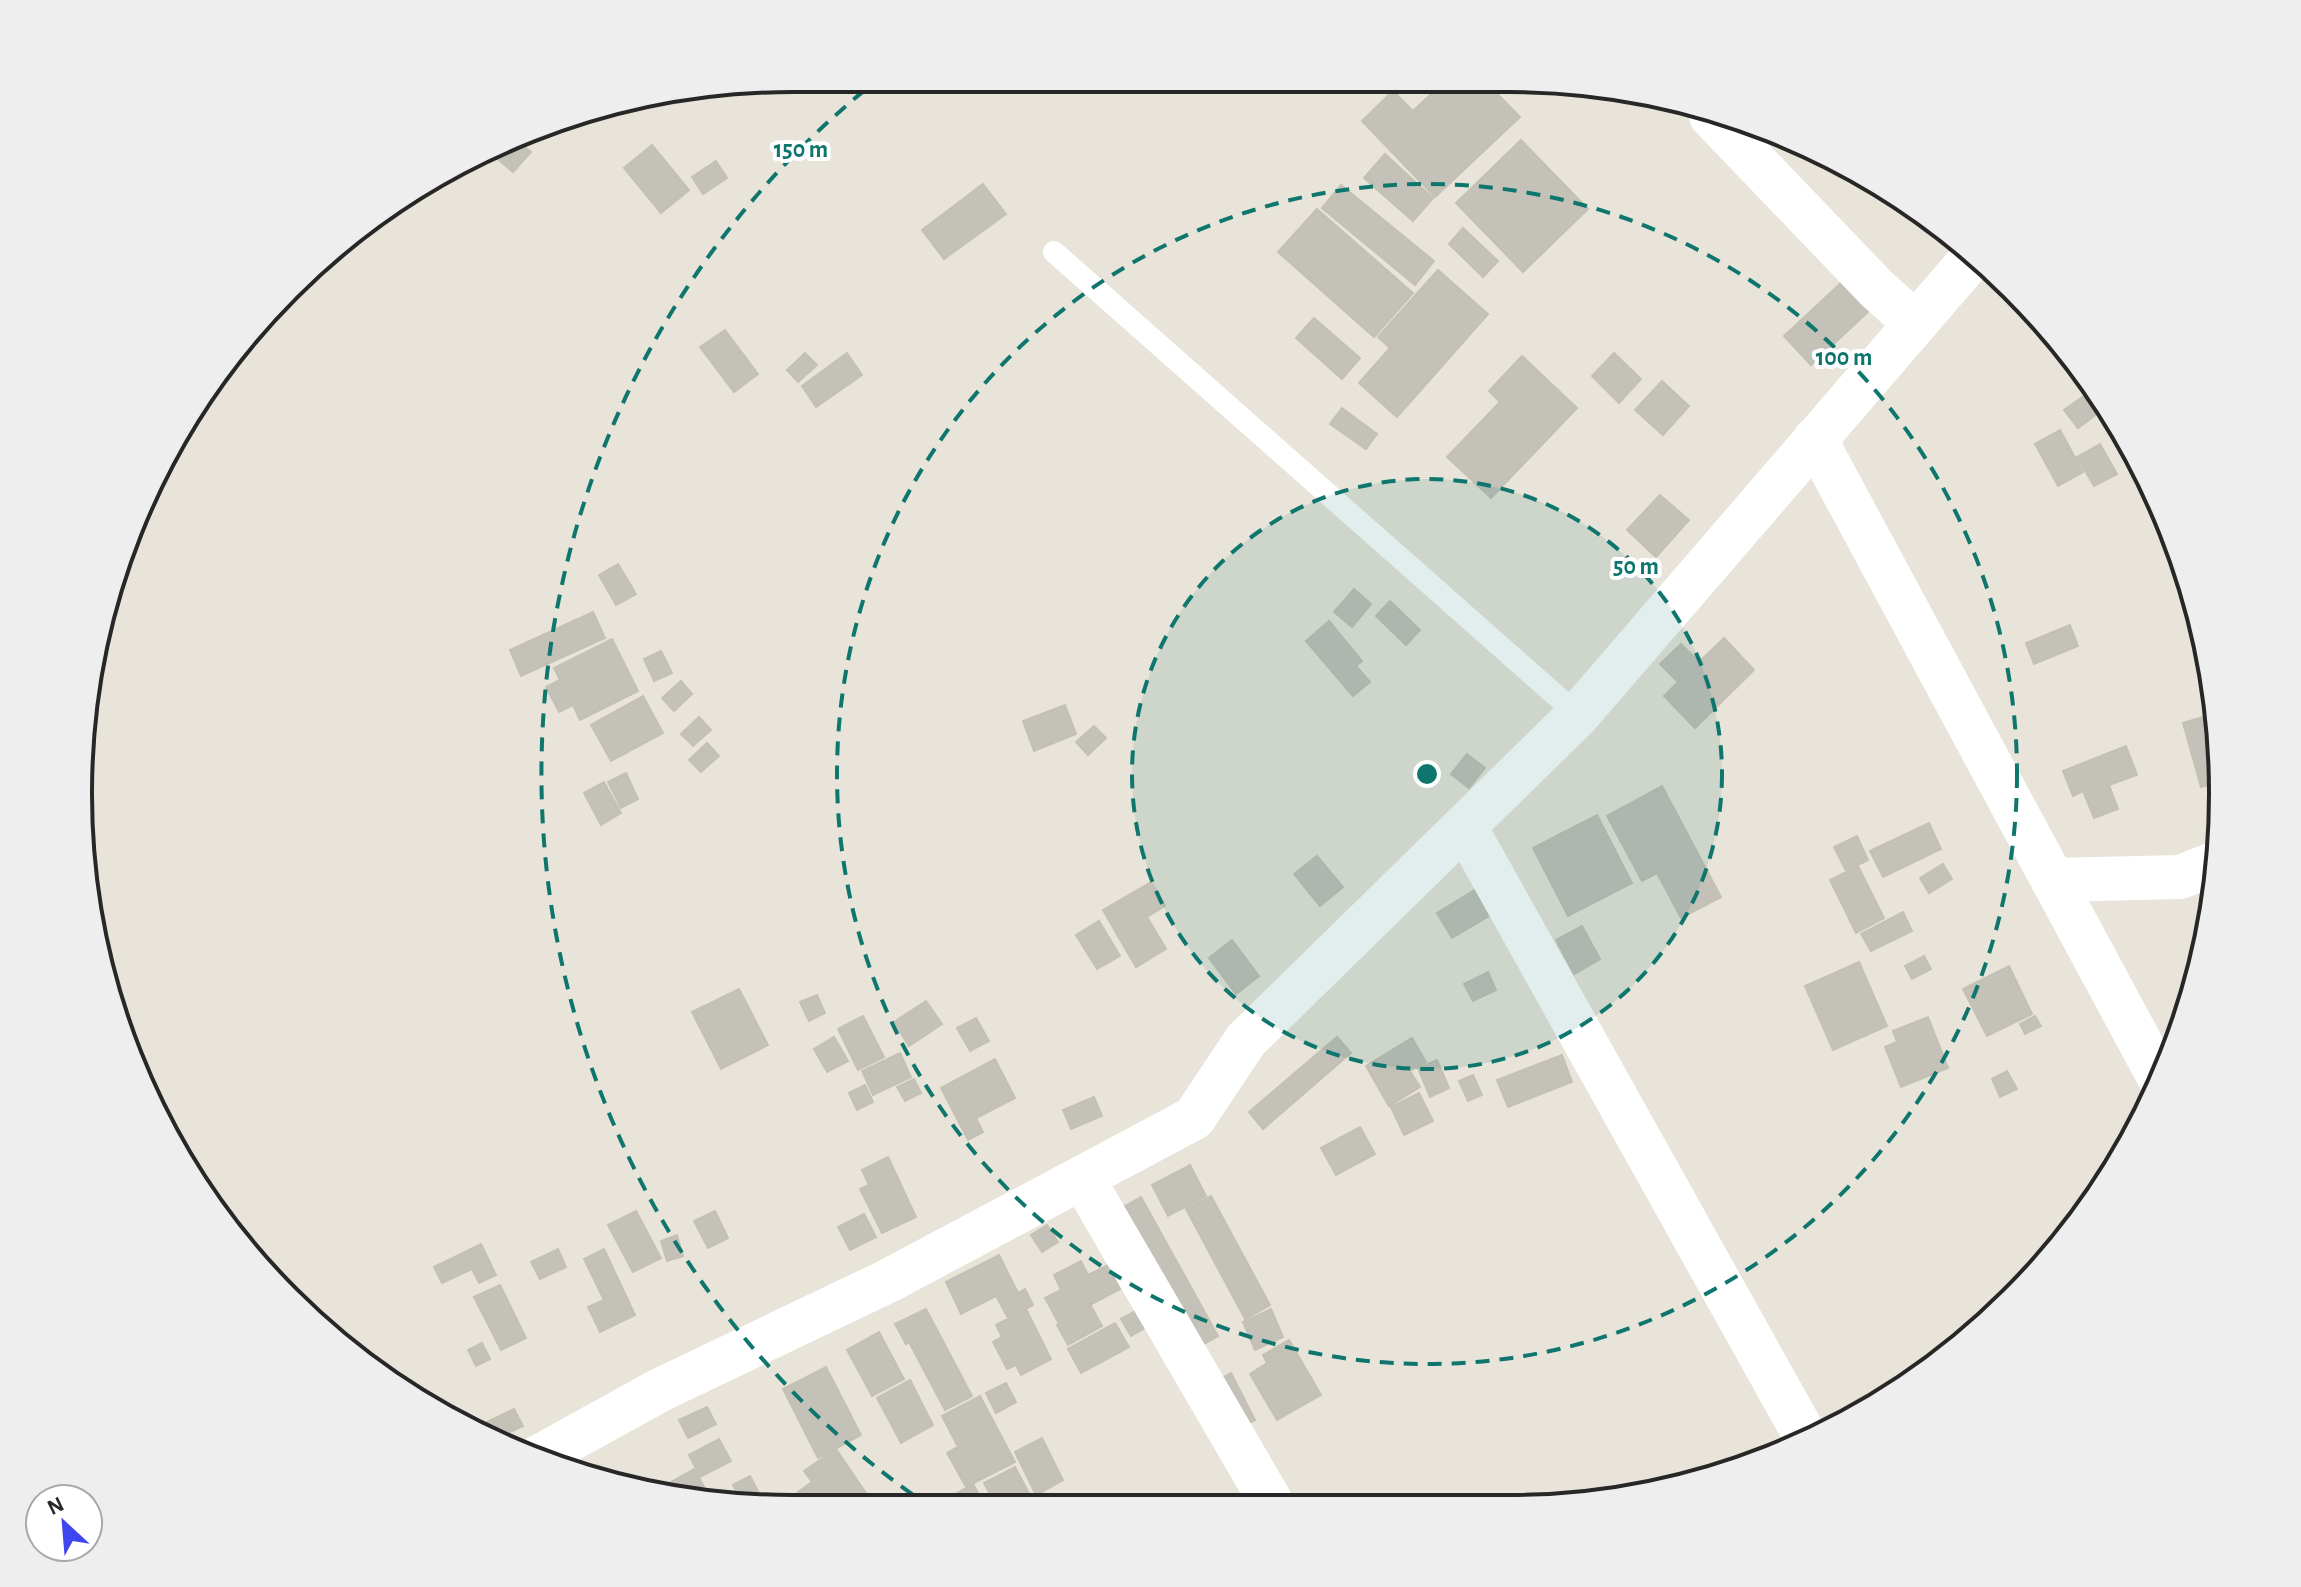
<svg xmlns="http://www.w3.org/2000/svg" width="2301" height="1587" viewBox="0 0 2301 1587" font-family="'Alegreya Sans',sans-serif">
	<rect width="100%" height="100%" fill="#e9e4d9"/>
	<path fill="#c4c1b9" stroke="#c4c0b3" stroke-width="2" d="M1448,78H1482L1520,117L1435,197L1362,121L1393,91L1413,111Z
		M1521,140L1588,209L1523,272L1456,203Z
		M519,143L531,152L513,172L493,155Z
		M652,145L689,190L661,213L624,168Z
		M1385,154L1433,198L1413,221L1364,178Z
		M716,161L727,178L703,194L692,177Z
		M983,184L1006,214L944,259L922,230Z
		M1341,185L1434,261L1415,285L1322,208Z
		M1317,209L1413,293L1374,337L1278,252Z
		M1463,228L1498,261L1483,277L1449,244Z
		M1438,270L1488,314L1397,417L1359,383L1390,348L1378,337Z
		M1842,282L1869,311L1811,365L1784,336Z
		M1314,318L1360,358L1342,379L1296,338Z
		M725,330L758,374L734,392L700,347Z
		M805,353L817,365L798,382L787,370Z
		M847,353L862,375L816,407L802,386Z
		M1614,353L1641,379L1619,403L1592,376Z
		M1522,356L1577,408L1491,498L1447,457L1500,402L1489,391Z
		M1662,381L1689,406L1663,435L1635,410Z
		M2084,396L2097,414L2078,428L2064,410Z
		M2106,403L2118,426L2116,428L2099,409Z
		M1342,408L1377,434L1366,449L1330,424Z
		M2060,430L2083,472L2058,486L2035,444Z
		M2100,444L2117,474L2094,486L2077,457Z
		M1660,495L1689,520L1656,557L1627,530Z
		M618,564L636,594L616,605L599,575Z
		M1354,589L1371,604L1352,627L1334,612Z
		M1390,601L1420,630L1406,645L1376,616Z
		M593,612L605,638L521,676L510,650Z
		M1329,621L1362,661L1356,666L1370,682L1353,696L1306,641Z
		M2070,625L2078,646L2034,664L2026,643Z
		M1724,638L1754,670L1695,728L1664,696L1678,682L1660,664L1681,644L1699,662Z
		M612,639L638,691L580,720L573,705L559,712L546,687L560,680L554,668Z
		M661,651L672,673L654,681L644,659Z
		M681,681L692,694L674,711L662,698Z
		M643,696L663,733L611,761L591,725Z
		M1065,705L1076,734L1034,751L1023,721Z
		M2213,714L2222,781L2201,787L2183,723Z
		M699,717L711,730L693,746L681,734Z
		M1094,726L1106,738L1088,755L1076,742Z
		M707,743L719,756L701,772L689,760Z
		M2126,746L2137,775L2109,785L2118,809L2094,818L2083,791L2073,796L2063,771Z
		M1467,754L1485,768L1469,788L1451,774Z
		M626,773L638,799L621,808L608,782Z
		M604,782L621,813L601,825L584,793Z
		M1662,786L1721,897L1681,918L1657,873L1642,881L1607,816Z
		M1597,815L1632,883L1568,916L1533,848Z
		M1929,823L1941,849L1883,877L1870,851Z
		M1857,836L1868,860L1846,871L1834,847Z
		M1317,856L1343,887L1320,906L1294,874Z
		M1943,864L1952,879L1929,893L1920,878Z
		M1858,866L1884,918L1856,933L1830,880Z
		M1151,882L1165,906L1147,917L1166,949L1136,967L1103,910Z
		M1486,883L1501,909L1452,938L1437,913Z
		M1903,912L1912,931L1871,951L1861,934Z
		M1099,921L1120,956L1097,969L1076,935Z
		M1582,926L1600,959L1574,974L1556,940Z
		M1232,940L1259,976L1236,994L1209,958Z
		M1924,956L1931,969L1912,979L1905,966Z
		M1859,962L1887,1026L1833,1050L1805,986Z
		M2009,966L2032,1014L1987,1036L1963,989Z
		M1488,972L1496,990L1473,1001L1464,984Z
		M739,989L768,1045L721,1069L692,1012Z
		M817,995L825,1013L809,1021L800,1002Z
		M926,1001L942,1024L909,1046L894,1022Z
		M863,1016L884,1057L858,1070L838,1029Z
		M2035,1016L2041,1026L2025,1034L2020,1024Z
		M1928,1017L1948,1068L1901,1087L1885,1047L1897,1042L1893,1031Z
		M976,1018L989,1041L970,1051L957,1028Z
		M834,1037L848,1061L827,1072L814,1049Z
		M1337,1037L1351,1053L1263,1129L1249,1112Z
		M1412,1038L1426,1062L1410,1071L1420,1087L1389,1106L1366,1066Z
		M900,1053L911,1077L873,1095L862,1071Z
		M1562,1055L1572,1082L1508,1107L1497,1080Z
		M995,1059L1015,1098L976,1118L983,1132L968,1140L941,1088Z
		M1437,1060L1449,1088L1430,1097L1418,1068Z
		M2007,1071L2017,1089L2000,1097L1992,1079Z
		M1473,1075L1482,1095L1468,1101L1459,1081Z
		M914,1079L921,1093L905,1101L897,1087Z
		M865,1085L873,1102L857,1110L849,1093Z
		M1419,1093L1433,1121L1404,1135L1391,1107Z
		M1094,1097L1102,1116L1071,1129L1063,1110Z
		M1360,1127L1375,1154L1336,1175L1321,1148Z
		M888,1157L916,1217L882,1233L860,1189L869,1185L862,1170Z
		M1190,1165L1206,1196L1168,1216L1152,1185Z
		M1211,1196L1270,1305L1245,1319L1186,1209Z
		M1141,1197L1218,1336L1197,1348L1120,1209Z
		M636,1211L661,1258L633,1272L608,1225Z
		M715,1211L728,1238L708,1248L694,1221Z
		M864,1214L876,1237L850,1250L838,1227Z
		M1047,1225L1058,1242L1042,1252L1031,1235Z
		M677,1235L683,1256L667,1261L661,1241Z
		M481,1244L496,1275L479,1283L472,1269L442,1283L434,1267Z
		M558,1249L566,1267L540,1279L531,1262Z
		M604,1249L635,1315L600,1332L588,1307L604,1300L584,1259Z
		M999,1255L1018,1293L1025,1289L1033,1305L1008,1318L996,1296L961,1314L946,1282Z
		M1081,1261L1088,1275L1108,1265L1120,1289L1058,1322L1045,1298L1061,1290L1054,1275Z
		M500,1285L526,1338L501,1350L474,1297Z
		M1091,1306L1102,1326L1068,1345L1057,1325Z
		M926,1309L972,1396L945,1410L909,1342L906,1344L895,1324Z
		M1026,1309L1051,1359L1021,1375L1016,1365L1007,1369L993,1342L1002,1337L996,1325Z
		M1139,1309L1148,1326L1131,1336L1121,1319Z
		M1271,1309L1283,1337L1255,1350L1243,1322Z
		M1115,1323L1129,1347L1081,1373L1068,1349Z
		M879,1332L904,1379L872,1396L847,1350Z
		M1289,1340L1321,1395L1277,1420L1250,1374L1267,1363L1263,1355Z
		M482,1343L490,1359L476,1366L468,1350Z
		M826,1367L861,1435L818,1458L783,1389Z
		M1231,1373L1255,1420L1235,1430L1211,1384Z
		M910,1380L933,1425L901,1443L877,1398Z
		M1006,1383L1016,1402L996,1413L986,1393Z
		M980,1396L1015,1462L966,1487L947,1453L958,1447L942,1416Z
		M707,1407L716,1424L688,1438L679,1420Z
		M514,1409L523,1426L493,1440L485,1423Z
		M1042,1438L1063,1480L1036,1495L1015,1452Z
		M719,1439L731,1461L700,1477L689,1455Z
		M836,1449L870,1499L855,1509H809L798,1492L812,1482L804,1471Z
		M1015,1467L1033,1501L1018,1509H998L984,1483Z
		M694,1469L712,1501L675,1497L668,1484Z
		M750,1476L760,1495L743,1504L733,1485Z
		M973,1484L987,1509H938L936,1505Z"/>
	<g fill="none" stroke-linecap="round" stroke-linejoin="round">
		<path stroke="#fff" stroke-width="22" d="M1054,252L1578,715"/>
		<path stroke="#fff" stroke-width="44" d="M1711,116L1877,289L1915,323
			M1815,439L2161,1081
			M1465,827L1808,1441
			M2054,880L2180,877L2216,863
			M1083,1179L1275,1509
			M535,1459L660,1390L888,1281L1194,1118L1246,1040L1578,715L1973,257"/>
	</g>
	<circle cx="1427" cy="774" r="295" fill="#0f766e" fill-opacity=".12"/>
	<g fill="none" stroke="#0f766e" stroke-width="4" stroke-dasharray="14 10">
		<circle cx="1427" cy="774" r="295"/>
		<circle cx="1427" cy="774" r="590"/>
		<path d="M932 1508A885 885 0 0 1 876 81"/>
	</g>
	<path d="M0 0H2301V1587H0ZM793 92H1508A701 701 0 0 1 2209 793V794A701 701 0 0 1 1508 1495H793A701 701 0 0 1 92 794V793A701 701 0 0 1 793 92Z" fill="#eee" fill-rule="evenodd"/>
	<path fill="none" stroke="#272727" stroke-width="4" d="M793 92H1508A701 701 0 0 1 2209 793V794A701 701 0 0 1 1508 1495H793A701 701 0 0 1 92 794V793A701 701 0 0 1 793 92Z"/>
	<circle cx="1427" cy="774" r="12" fill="#0f766e" stroke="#fff" stroke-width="4"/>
	<g font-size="24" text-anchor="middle" font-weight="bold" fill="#0f766e" stroke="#fff" stroke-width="8" stroke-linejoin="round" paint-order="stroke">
		<text x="801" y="157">150 m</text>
		<text x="1844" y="365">100 m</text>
		<text x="1636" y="574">50 m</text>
	</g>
	<g transform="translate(64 1523) rotate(334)"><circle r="38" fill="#ffffff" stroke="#a9a9a9" stroke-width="2"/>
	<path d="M0-6L14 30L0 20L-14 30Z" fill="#4046ee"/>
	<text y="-12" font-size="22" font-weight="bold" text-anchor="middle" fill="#272727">N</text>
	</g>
</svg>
